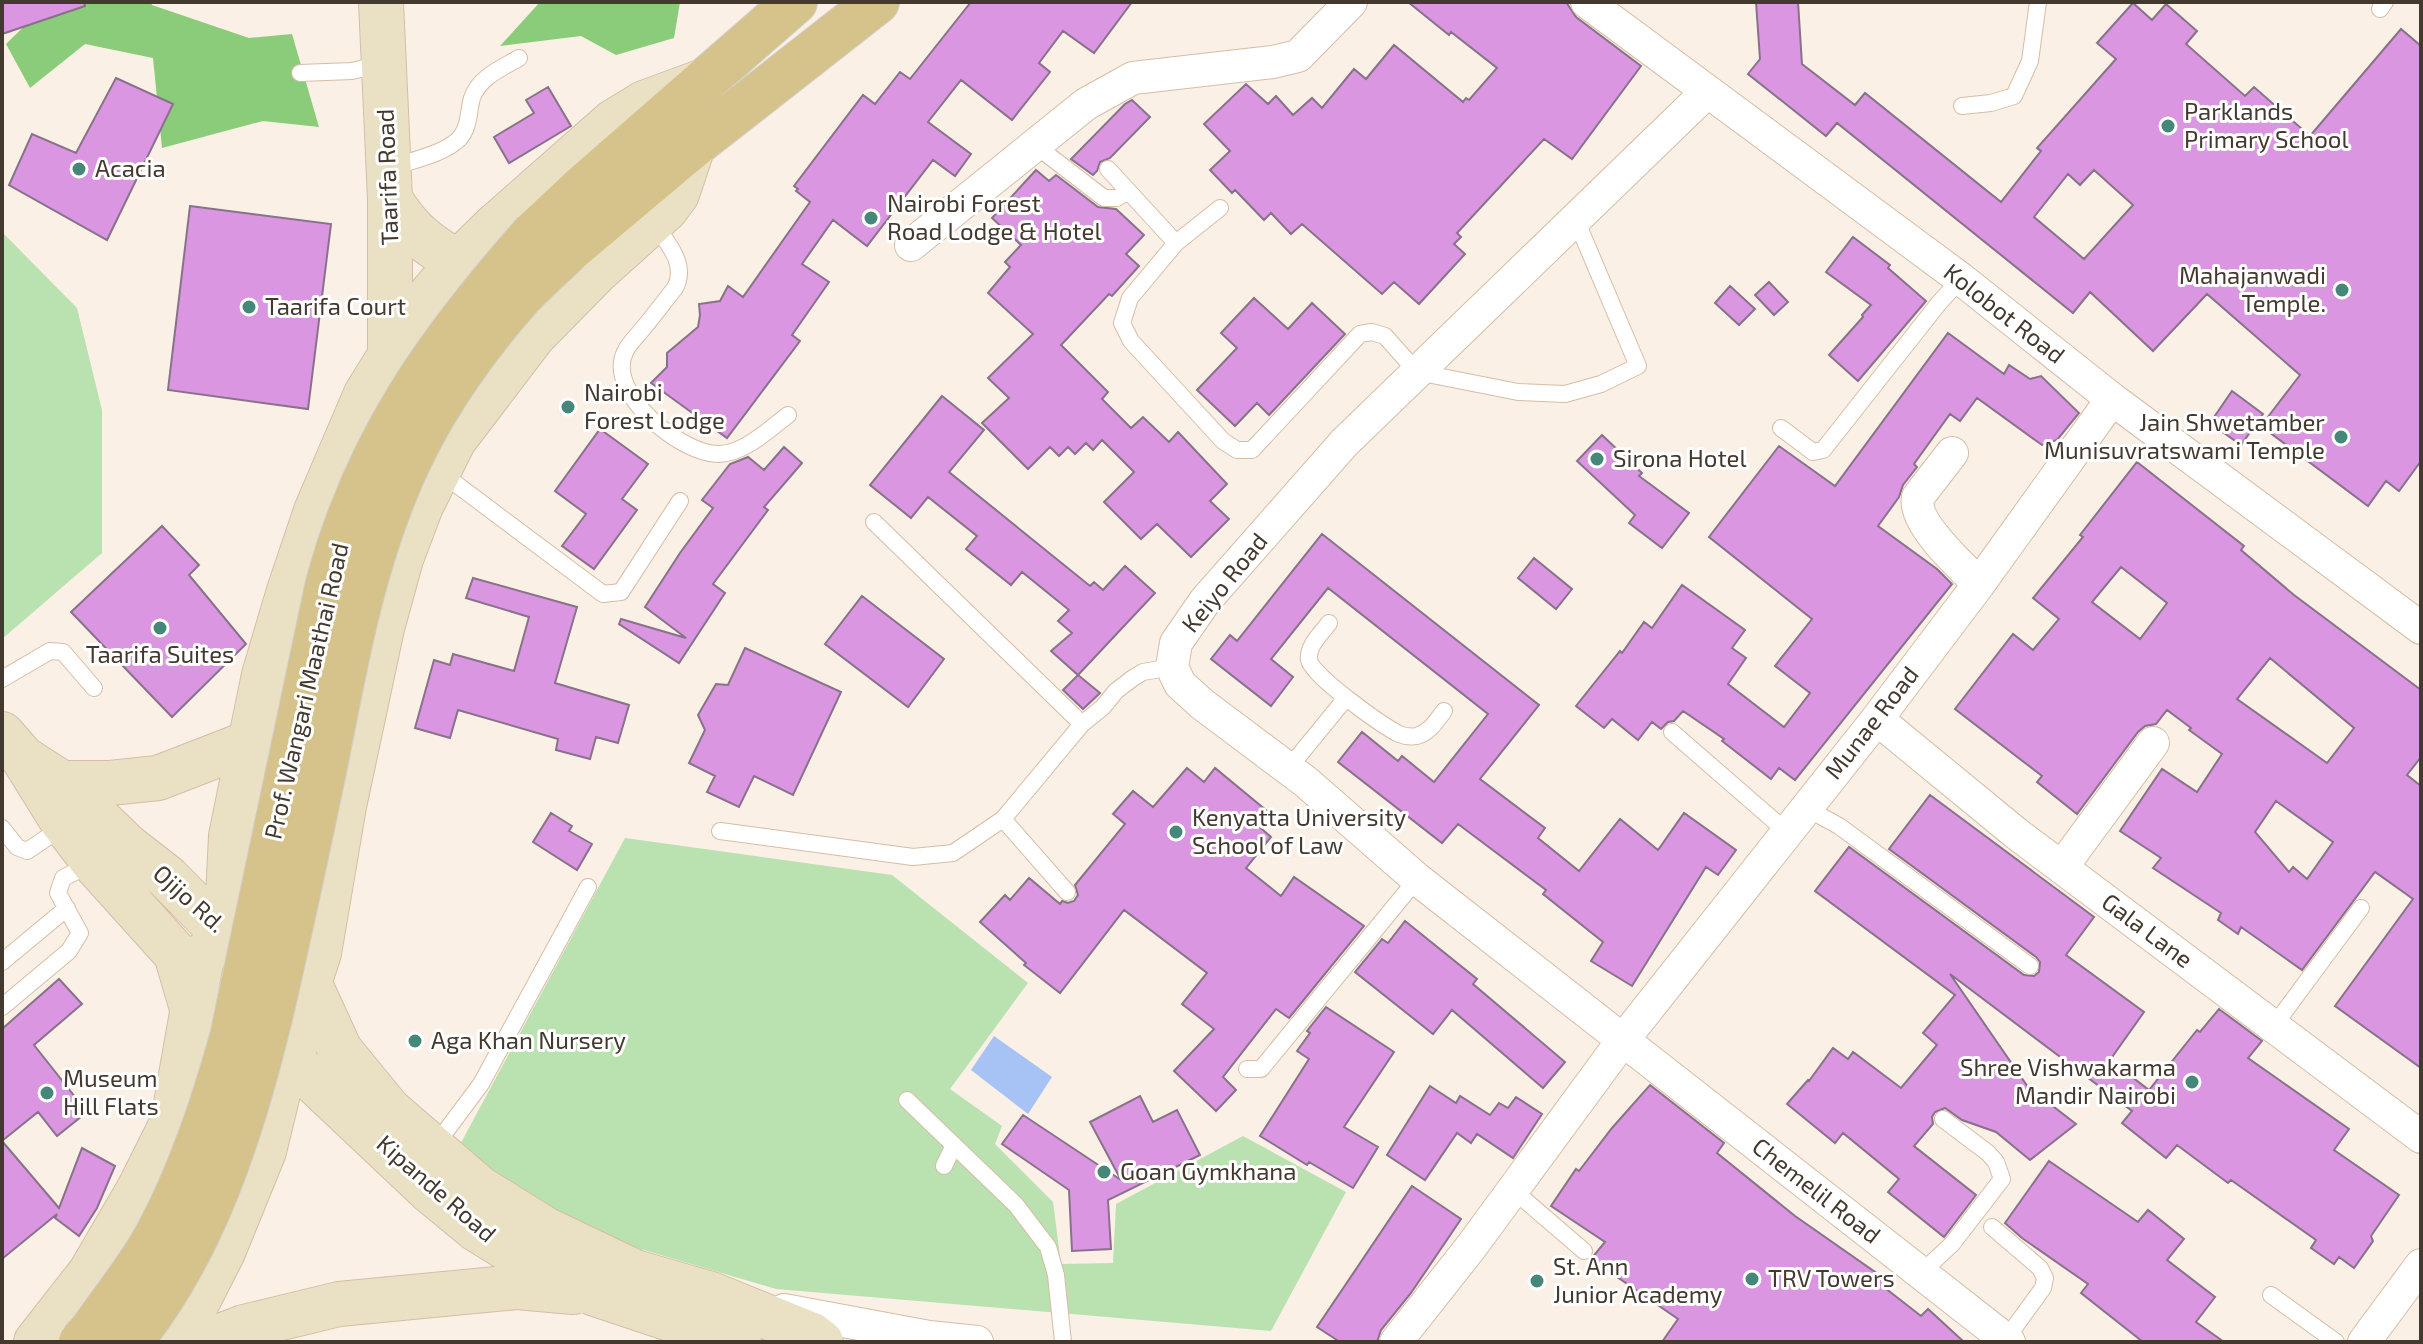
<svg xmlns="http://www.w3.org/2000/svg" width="2423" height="1344" viewBox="0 0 2423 1344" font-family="'Exo 2',sans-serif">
	<rect width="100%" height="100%" fill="#fbf0e6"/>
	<path fill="#bae1b0" d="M2,232L77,308L102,410V553L2,639Z
		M625,838L892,875L1028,983L950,1089L1002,1126L995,1144L1053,1202L1061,1264L1113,1263L1116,1204L1243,1136L1346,1192L1271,1331L776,1289L603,1238L456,1152Z"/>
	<path fill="#8bcc7b" d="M49,2H151L152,5L249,38L292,34L319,127L263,121L162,148L153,58L85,44L30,88L6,44Z
		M540,2H680L674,38L616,55L581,36L500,46Z"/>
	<path fill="#a7c2f4" d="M994,1036L1052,1077L1028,1114L971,1070Z"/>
	<path fill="#db96e2" stroke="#88728a" stroke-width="2" fill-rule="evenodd" d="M2,2H84L85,6L2,34Z
		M971,2H1132L1094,53L1063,31L1039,63L1050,72L1012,120L961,80L928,122L971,154L955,176L933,160L867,246L833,220L802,264L829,282L792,335L800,341L727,438L651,383L667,367V353L698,327L700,315L699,304L720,301L728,286L743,297L810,202L796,191L798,189L794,186L863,95L875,104L900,72L910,79Z
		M1408,2H1566L1576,17L1641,66L1572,159L1544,139L1457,233L1461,237L1454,244L1465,254L1419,304L1394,282L1382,294L1302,224L1291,234L1271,213L1264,220L1235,190L1232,193L1210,170L1230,151L1204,124L1246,84L1268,104L1276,96L1293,115L1312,98L1322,108L1354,69L1366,79L1394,45L1463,102L1466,98L1469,100L1497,68L1451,32L1449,35Z
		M1756,2H1798L1802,64L1855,105L1865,93L2001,202L2041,151L2037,148L2116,59L2097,43L2133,3L2152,20L2166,4L2197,31L2186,44L2245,96L2254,87L2310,136L2401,29L2421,46V461L2399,491L2386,481L2368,506L2261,426L2300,375L2207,294L2153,351L2090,292L2073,313L1837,123L1826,136L1748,74L1760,59ZM2094,170L2133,205L2084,259L2034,217L2068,174L2080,185Z
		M116,78L173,104L107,240L9,185L32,134L76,153Z
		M548,87L571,126L509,163L494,137L534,113L526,100Z
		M1132,100L1150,117L1110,158L1100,162L1097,171L1093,175L1071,159L1125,104Z
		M1036,170L1049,181L1056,175L1098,207L1116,209L1144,235L1126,254L1139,266L1112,296L1109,294L1061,345L1108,392L1102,399L1131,428L1143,417L1169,442L1178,432L1227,484L1210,501L1229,519L1191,557L1157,524L1141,539L1104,502L1134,472L1102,440L1093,450L1086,443L1075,454L1068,447L1059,456L1050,447L1028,469L982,423L1009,398L988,378L1033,334L988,293L1010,267L1005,262L1021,245L992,218Z
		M190,206L331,224L308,409L168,390Z
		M1853,237L1890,265L1888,268L1926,301L1858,381L1829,355L1863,317L1862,315L1871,305L1826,272Z
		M1769,282L1788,302L1774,315L1755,295Z
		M1730,286L1755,309L1739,325L1715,303Z
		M1254,298L1288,329L1312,303L1345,334L1269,415L1257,403L1235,426L1197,390L1237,348L1221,333Z
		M1948,333L2004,374L2009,365L2030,379L2041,376L2079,413L2057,440L2042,445L1977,398L1960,421L1950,414L1914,464L1917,467L1903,485L1899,497L1878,526L1937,569L1952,584L1795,780L1779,768L1771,779L1722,741L1724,739L1683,711L1674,721L1668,722L1661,729L1652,722L1638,740L1612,719L1604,728L1576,706L1620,651L1622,653L1644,622L1652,628L1682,585L1745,630L1732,648L1746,658L1728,684L1784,727L1810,693L1775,666L1812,619L1709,537L1779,446L1835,486Z
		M2232,391L2263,414L2241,445L2210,423Z
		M942,396L984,430L949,472L1090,586L1094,582L1103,590L1125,566L1155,593L1078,675L1051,651L1072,633L1058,621L1069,610L1022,572L1011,585L966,549L977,536L928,497L911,518L870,485Z
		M600,429L648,464L622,499L637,510L594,569L562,546L586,514L555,491Z
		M1602,435L1642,473L1639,476L1689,513L1662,548L1629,523L1635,515L1577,461Z
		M784,447L802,463L764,507L768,510L713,584L725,593L679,663L619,624L621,619L686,638L645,607L680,553L713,508L702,500L730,464L748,457L764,470Z
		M2137,462L2244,546L2241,550L2294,595L2421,690V757L2407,775L2421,786V1068L2335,1006L2413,899L2375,872L2302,970L2241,927L2238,934L2218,920L2221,913L2153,868L2161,858L2120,831L2162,769L2197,792L2222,754L2189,730L2191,728L2167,710L2156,724L2145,726L2138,732L2077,814L2037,782L2042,776L1955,709L2013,634L2033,650L2059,619L2033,598L2083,537L2080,535ZM2121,567L2167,603L2140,639L2092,602ZM2270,658L2354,728L2327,763L2237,699ZM2276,801L2333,842L2307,879L2293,867L2289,872L2255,832Z
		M162,526L199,565L189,575L246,644L172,717L71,612Z
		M1322,534L1539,705L1480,779L1545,828L1538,838L1579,871L1620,819L1658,850L1684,813L1736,850L1718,875L1706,867L1632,986L1591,961L1603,942L1543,894L1546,890L1458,824L1442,843L1338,762L1362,732L1398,761L1402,756L1434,782L1488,714L1328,588L1271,659L1293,677L1271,706L1211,659L1230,635L1237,641Z
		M1534,558L1572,589L1556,609L1518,578Z
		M473,578L577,607L555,683L629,705L618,743L596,737L590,759L556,750L558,739L458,710L450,738L415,728L434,660L450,665L453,654L514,671L529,617L466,598Z
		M862,596L944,659L908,707L825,644Z
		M745,648L841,692L793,795L754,776L739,807L707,792L715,776L689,763L705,730L698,715L716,684L728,685Z
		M1078,675L1100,693L1083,709L1063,690Z
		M1187,768L1204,782L1215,768L1267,811L1256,824L1271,837L1246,868L1281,896L1294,877L1364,926L1289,1018L1276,1009L1223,1077L1236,1090L1216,1111L1174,1071L1214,1029L1182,1004L1207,973L1124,910L1060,993L1024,965L1026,963L980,922L1005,895L1010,900L1029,878L1060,904L1062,901L1068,903L1074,901L1078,895L1075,885L1125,824L1113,814L1133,791L1153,807Z
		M1930,795L2094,917L2066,955L2144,1012L2110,1060L2149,1090L2197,1030L2200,1032L2219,1009L2262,1041L2248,1058L2349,1129L2334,1150L2399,1195L2371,1236L2373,1241L2354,1268L2339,1257L2334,1264L2311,1248L2316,1240L2231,1180L2228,1183L2177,1145L2166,1158L2122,1123L2132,1111L1950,974L2028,1087L2076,1124L2030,1160L1996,1132L1962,1120L1945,1108L1935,1112L1932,1117L1933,1124L1914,1146L1976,1195L1944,1237L1888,1192L1899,1179L1843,1133L1835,1143L1787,1104L1808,1080L1809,1081L1833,1048L1848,1059L1853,1052L1901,1088L1937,1045L1923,1033L1955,995L1815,891L1849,847L2024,975L2034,976L2039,972L2040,962L2036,957L1889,849Z
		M551,813L572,826L569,831L592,844L577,870L533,842Z
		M1405,921L1477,979L1473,984L1565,1062L1543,1088L1452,1010L1433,1034L1355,972L1382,939L1388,943Z
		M59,979L82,1004L34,1045L87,1112L57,1136L38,1112L2,1141V1029Z
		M1326,1007L1394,1052L1344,1127L1378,1147L1353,1188L1309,1162L1307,1165L1260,1136L1309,1059L1297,1051L1310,1033L1307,1031Z
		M1650,1085L1724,1143L1717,1153L1795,1216L1888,1281L1885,1288L1921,1316L1928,1309L1964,1342H1662L1678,1319L1591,1259L1605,1242L1551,1206L1576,1169L1579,1171L1612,1128Z
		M1430,1086L1456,1103L1460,1096L1490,1115L1499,1103L1508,1108L1516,1097L1542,1114L1513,1158L1477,1134L1471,1143L1457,1133L1425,1180L1387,1155Z
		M1140,1096L1153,1122L1177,1110L1200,1155L1108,1200L1111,1249L1072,1251L1069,1190L1002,1144L1023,1115L1121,1180L1090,1122Z
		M2,1141L59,1208L82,1148L115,1166L97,1208L79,1236L55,1218L57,1214L2,1259Z
		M2049,1161L2138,1222L2148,1210L2184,1239L2167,1260L2215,1297L2196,1322L2224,1342H2143L2081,1293L2088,1284L2022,1238L2005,1223Z
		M1412,1186L1461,1219L1411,1293L1381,1330L1377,1342H1340L1317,1327Z"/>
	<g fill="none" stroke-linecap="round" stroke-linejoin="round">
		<g stroke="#d6bda4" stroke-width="18">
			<path id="lane" d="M2380,9L2385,2
				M300,73L352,71L382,64
				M1962,106L1991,103L2014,96L2030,61L2038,2
				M1035,145L1104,198H1117L1128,191
				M390,168C412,160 442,155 459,139C470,127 468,111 472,98C479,77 502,68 519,58
				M1108,169L1176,243
				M1220,208L1176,243L1130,298L1122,323L1131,341L1223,441L1237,450H1252L1360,334L1372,332L1385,336L1417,372L1518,392L1565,394L1601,384L1638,366L1576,220
				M653,222C667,243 688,264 675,288C663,303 652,318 640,332C635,338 628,345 625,352C605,393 682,455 719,454C745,453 768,430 788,415
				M1781,428L1813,452L1823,450L1939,303L1961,279
				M440,472L603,594L621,592L680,501
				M874,522L1082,724L1103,707L1116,691L1133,678L1143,672L1172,667
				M1329,623C1321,634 1307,646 1309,660C1312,676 1383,726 1399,734C1404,736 1412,737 1417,736C1430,732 1437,720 1444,711
				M2,679L50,651L63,652L94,688
				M1672,732L1787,832
				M1288,769L1346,698
				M1806,808L1839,826L2030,966
				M1003,819L1067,892
				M2,828L17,847L27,851L63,827
				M720,831L913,857L953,853L1003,819L1082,724
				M2,962L67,908
				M2,1007L69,951L80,933L58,893L63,878L93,863
				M2273,1027L2361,908
				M1247,1069H1261L1417,879
				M907,1100L1016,1205L1048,1247L1056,1275L1063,1342
				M434,1147L481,1084L588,887
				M944,1166L954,1145
				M1513,1190L1584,1251
				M1992,1227L2040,1268L2045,1278L2043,1288L2006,1339
				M1921,1273L1952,1244L2002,1179L1996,1162L1988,1153L1943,1119
				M2271,1295L2336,1342"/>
		</g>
		<g stroke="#d6bda4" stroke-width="34">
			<path id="street" d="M1587,2L1961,279L2112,399L2421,628
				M1707,92L1344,443L1205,601L1176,643L1172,667L1180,684L1202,704L1306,782L1417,879L2009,1342
				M911,245L1086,104L1133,78L1273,62L1298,56L1351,2
				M1952,453L1918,497C1912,522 1961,566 1979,584
				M1877,719L2017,834L2421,1137
				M2062,867L2153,743
				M784,1310L929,1337L977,1342
				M1396,1342L1471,1247L1623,1040L1877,719L1979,584L2112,399
				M2364,1342L2421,1265"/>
		</g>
		<g stroke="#d6bda4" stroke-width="46">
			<path id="secondary" d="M381,2L390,199V353
				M390,199C409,230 426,244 458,262
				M2,734L23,758L62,821L94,863L176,954L191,1005
				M23,758L62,783L127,846L168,878L226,937L242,929
				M62,783H110L158,778L251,742
				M308,980L340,1050L389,1110L479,1188L545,1229L635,1272L711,1294L812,1335L821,1342
				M287,1056L430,1191L476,1229L534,1265L595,1294L739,1342
				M36,1342L90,1273L139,1189L173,1121L202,956L226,937L231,836L264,675L289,591L316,511L366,394L418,310L458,262L494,227L613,122L644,103L701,82
				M177,1342L223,1252L264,1151L287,1056L300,1036L309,1012V983L319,953L344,806L382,628L401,559L421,506L454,440L534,335L595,273L666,209L677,194L693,146
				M205,1342L244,1327L339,1304L517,1287L573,1292"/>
		</g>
		<g stroke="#d2cfcd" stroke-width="46">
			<path id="primary" d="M535,232L584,186L795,2
				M568,251L693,146L877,2"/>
		</g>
		<use href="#lane" stroke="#fff" stroke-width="16"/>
		<use href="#street" stroke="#fff" stroke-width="32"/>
		<use href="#secondary" stroke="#eae1c5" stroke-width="44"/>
		<use href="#primary" stroke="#d5c38b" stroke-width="44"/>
		<g stroke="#d2cfcd" stroke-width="46" stroke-linecap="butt">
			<path id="primary-bridge" d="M81,1342L92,1330C114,1298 140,1267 158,1233C191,1171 213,1104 232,1037L327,587C365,443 437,342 535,232
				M130,1342C205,1250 242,1132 270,1018C289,937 306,857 323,776C342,683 357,590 392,501C420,427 468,356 520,297C535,281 552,266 568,251"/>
		</g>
		<use href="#primary-bridge" stroke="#d5c38b" stroke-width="44"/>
	</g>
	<g fill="#45887a" stroke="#fff" stroke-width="3">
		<circle cx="2168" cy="126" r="8"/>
		<circle cx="79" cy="169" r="8"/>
		<circle cx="871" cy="218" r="8"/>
		<circle cx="2342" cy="290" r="8"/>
		<circle cx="249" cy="307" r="8"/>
		<circle cx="568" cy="407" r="8"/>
		<circle cx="2341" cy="437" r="8"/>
		<circle cx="1597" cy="459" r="8"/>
		<circle cx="160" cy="628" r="8"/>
		<circle cx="1176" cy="832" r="8"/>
		<circle cx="415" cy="1041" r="8"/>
		<circle cx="2192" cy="1082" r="8"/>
		<circle cx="47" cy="1093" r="8"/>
		<circle cx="1104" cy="1172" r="8"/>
		<circle cx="1752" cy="1279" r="8"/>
		<circle cx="1537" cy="1281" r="8"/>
	</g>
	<g text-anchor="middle" stroke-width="6" stroke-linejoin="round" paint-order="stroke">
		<g font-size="24" fill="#44392f" stroke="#fff" text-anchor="start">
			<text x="2184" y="120">Parklands<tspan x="2184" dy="28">Primary School</tspan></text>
			<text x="95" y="177">Acacia</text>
			<text x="887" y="212">Nairobi Forest<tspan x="887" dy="28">Road Lodge &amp; Hotel</tspan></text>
			<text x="2326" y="284" text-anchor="end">Mahajanwadi<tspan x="2326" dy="28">Temple.</tspan></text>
			<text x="265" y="315">Taarifa Court</text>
			<text x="584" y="401">Nairobi<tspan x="584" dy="28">Forest Lodge</tspan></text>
			<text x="2325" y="431" text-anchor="end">Jain Shwetamber<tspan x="2325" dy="28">Munisuvratswami Temple</tspan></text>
			<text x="1613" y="467">Sirona Hotel</text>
			<text x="160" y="663" text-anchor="middle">Taarifa Suites</text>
			<text x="1192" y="826">Kenyatta University<tspan x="1192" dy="28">School of Law</tspan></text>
			<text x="431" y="1049">Aga Khan Nursery</text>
			<text x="2176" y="1076" text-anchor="end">Shree Vishwakarma<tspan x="2176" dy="28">Mandir Nairobi</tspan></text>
			<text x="63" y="1087">Museum<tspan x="63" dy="28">Hill Flats</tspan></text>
			<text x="1120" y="1180">Goan Gymkhana</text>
			<text x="1553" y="1275">St. Ann<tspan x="1553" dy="28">Junior Academy</tspan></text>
			<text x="1768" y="1287">TRV Towers</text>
		</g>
		<g font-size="24" fill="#44392f" stroke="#fff">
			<text transform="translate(388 177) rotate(-92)" y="8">Taarifa Road</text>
			<text transform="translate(2004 314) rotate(38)" y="8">Kolobot Road</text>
			<text transform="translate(1225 583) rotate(-51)" y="8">Keiyo Road</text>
			<text transform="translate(307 691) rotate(-77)" y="8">Prof. Wangari Maathai Road</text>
			<text transform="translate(1872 723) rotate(-52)" y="8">Munae Road</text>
			<text transform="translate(189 899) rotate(42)" y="8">Ojijo Rd.</text>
			<text transform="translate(2147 931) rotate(37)" y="8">Gala Lane</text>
			<text transform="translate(436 1189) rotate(41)" y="8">Kipande Road</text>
			<text transform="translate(1816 1191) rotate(38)" y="8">Chemelil Road</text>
		</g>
	</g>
	<rect width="2423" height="1344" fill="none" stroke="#44392f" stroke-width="8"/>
</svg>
